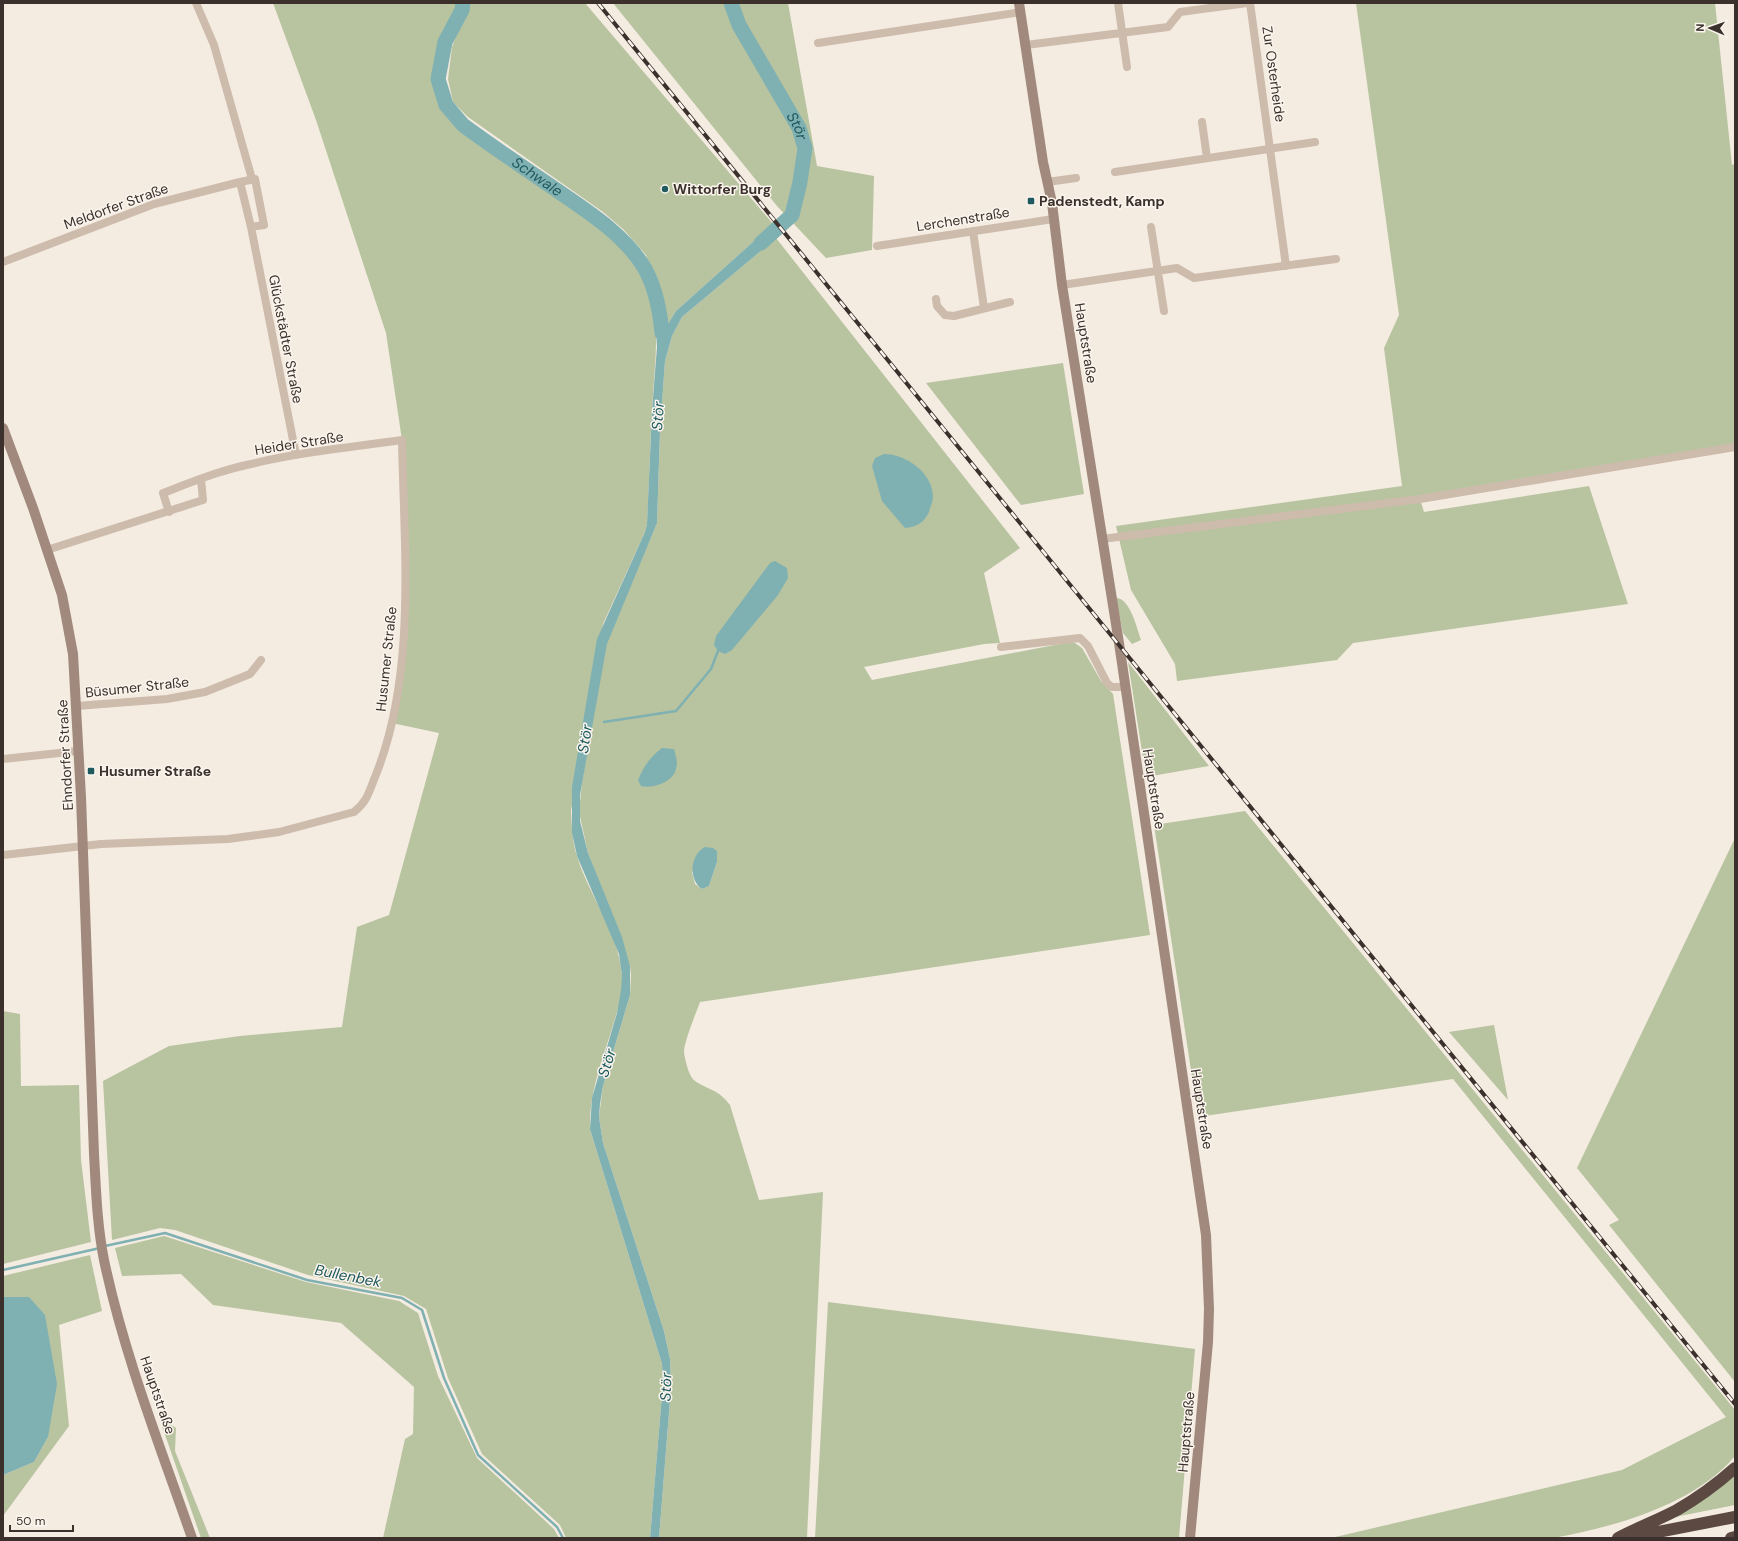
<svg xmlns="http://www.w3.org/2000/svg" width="1738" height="1541" viewBox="0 0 1738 1541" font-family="'DM Sans',sans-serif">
	<rect width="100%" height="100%" fill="#f4ebe1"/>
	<path fill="#b8c4a0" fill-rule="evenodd" d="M273,3H463L462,10L445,42L438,79L446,105L463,125L596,217L620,238L619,245C630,256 643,269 648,284C662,326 654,368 652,411C650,449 649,487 647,524L645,532L603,624L571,811C572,826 572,841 577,856C589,896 619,933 622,975C623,996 616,1016 610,1035C600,1066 589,1096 590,1129L662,1364L663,1383L650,1538H566L560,1525L482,1454L448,1378L426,1309L404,1296L308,1275L175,1230L160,1228L112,1240L103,1081L169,1046L240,1036L342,1027L357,927L389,915L439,733L392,723L405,614L402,440L386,333L316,120Z
		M468,3H585L773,224L676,311L668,324H666L664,322L661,297L646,255L624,230L603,212L468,117L453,102L448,79L452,47Z
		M613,3H788L817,166L874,176L872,250L826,258L777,206Z
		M1356,3H1715L1732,165L1735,164V447L1420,499L1424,512L1589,486L1628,604L1353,643L1337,660L1177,681L1175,664L1131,590L1116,526L1402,486L1384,348L1399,315Z
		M776,238L1020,548L984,573L1000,643L984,644L864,667L872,680L1065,643H1075L1082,648L1101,681L1113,694L1150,935L700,1002C696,1013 684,1042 684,1052C685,1060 689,1077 695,1081C710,1091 718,1089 730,1105L759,1200L823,1192L807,1538H659L671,1388L670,1359L664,1331L603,1143L599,1117L603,1086L630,995L631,975L630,966L588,853L579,812L582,782L605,650L610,633L657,523L660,431L665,361L672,336L682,317ZM717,862L709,886L702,889L695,884L692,872Z
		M1063,363L1084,494L1021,505L926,383Z
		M1116,598C1130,598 1137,628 1141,640L1132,644L1123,633Z
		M1128,662L1209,766L1146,777Z
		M1245,811L1735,1410V1456C1694,1505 1614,1527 1553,1538C1532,1541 1505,1538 1483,1538C1433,1538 1382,1538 1331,1538L1622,1470L1726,1417L1453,1079L1198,1117L1154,825Z
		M1735,838V1382L1609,1225L1619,1220L1577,1168Z
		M3,1011L20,1014L21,1086L79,1085L81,1160L91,1242L3,1264Z
		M1494,1025L1508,1100L1449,1032Z
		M164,1236L306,1282L399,1301L418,1313L438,1376L477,1458L554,1529L559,1538H383L405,1439L413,1434L414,1387L341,1323L213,1305L181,1274L122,1276L115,1248Z
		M90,1255L102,1311L59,1325L69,1426L3,1516V1475L34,1462L48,1437L29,1297H3V1276Z
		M828,1302L1195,1349L1179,1538H815Z
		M170,1424L176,1428L175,1451L210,1538H201L162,1426Z
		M1735,1473V1505L1675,1517Z"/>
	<path fill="#7fb0b2" d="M773,224L781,234L682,317L672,336L665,361L660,431L657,523L607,644L580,795V821L588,853L622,937L630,966V995L603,1086L600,1104L599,1117L603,1143L664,1331L670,1359L671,1388L659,1538H650L663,1383L662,1364L590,1129L592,1098L617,1013L621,990L622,975L619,954L577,856L572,833V787L597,639L645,532L647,524L652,411L657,347L655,315L663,312L666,324H668L676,311Z
		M884,454C906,454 933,473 933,497C933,502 930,507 929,512C924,523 916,527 905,528L882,501L872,466L875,458Z
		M775,561L787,568L788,578L778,595L732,650L725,654L718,651L714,645L716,636L770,563Z
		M662,748L674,749C676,756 678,762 676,769C673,782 653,789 641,786L638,780C644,766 650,757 662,748Z
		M705,847L713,848L717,851V862L709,886L702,889C688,879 690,855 705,847Z
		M3,1297H29L45,1315L57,1384L48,1437L34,1462L3,1475Z"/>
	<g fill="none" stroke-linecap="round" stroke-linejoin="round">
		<path stroke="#7fb0b2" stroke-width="2.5" d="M604,722L676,711L711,669L718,651
			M105,1246L165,1233L307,1280L402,1298L422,1310L444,1378L478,1455L557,1527L563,1538
			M3,1270L100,1248"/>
		<g stroke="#7fb0b2" stroke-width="15">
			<path id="s1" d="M463,3L462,10L445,42L438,79L446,105L463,125C494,148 526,169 558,191C588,212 622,233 642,264C655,284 660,311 662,333"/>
			<path id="s2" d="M731,3L739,25L799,128L805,148L800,182L792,215L761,243"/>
		</g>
		<path stroke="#cdbbac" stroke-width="8" d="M196,3L214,45L252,179
			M1118,3L1127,67
			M1250,3L1286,266
			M818,43L1021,12
			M1026,45L1168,27L1180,12L1247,3
			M1202,122L1207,158
			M1115,172L1315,142
			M1047,182L1076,178
			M251,227L296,455
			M1151,227L1164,311
			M973,231L984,308
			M877,246L1053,219
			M3,262L154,204L240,182L255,179L264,225L251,227L240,182
			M1062,285L1177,268L1194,278L1336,259
			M936,299L937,306L945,315L954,316L1010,302
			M1102,539L1420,499L1735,447
			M47,550L203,500L201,479
			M1001,647L1080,638L1088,646L1107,683L1112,687H1124
			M77,706L167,699L205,692L250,674L261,660
			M3,759L78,751
			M3,855L101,844L228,839L279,832L354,812C367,802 369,792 375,777C417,675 404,548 402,440C352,447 300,452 251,464C221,470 192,482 163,493L169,512"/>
		<path stroke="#a18a7d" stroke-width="10" d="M1019,3L1043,162L1052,203L1062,285L1119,643L1206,1235L1209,1309L1208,1342L1190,1538
			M3,428L33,508L62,595L73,654L81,797L94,1154C96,1189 97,1225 104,1260C124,1355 160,1446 192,1538"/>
		<path stroke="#5c4a42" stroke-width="12" d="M1618,1538C1637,1528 1658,1520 1677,1510C1698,1498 1717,1484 1735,1468
			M1627,1538L1735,1517
			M1731,1538L1735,1537"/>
		<g stroke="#3b302b" stroke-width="4">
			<path id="rail" d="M598,3L1735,1404"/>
		</g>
		<use href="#rail" stroke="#fbf5ee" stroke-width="2.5" stroke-dasharray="8" stroke-linecap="butt"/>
	</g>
	<g fill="#1f5a5e" stroke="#fbf5ee" stroke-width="1.5">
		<circle cx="665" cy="189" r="4"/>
		<rect x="1027" y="197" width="8" height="8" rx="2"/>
		<rect x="87" y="767" width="8" height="8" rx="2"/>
	</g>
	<g text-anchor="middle" stroke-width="3" stroke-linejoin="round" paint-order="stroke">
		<g font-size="14" fill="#3b302b" stroke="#fbf5ee">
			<text transform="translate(1274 74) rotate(82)" y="5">Zur Osterheide</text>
			<text transform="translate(116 206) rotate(-20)" y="5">Meldorfer Straße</text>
			<text transform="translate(963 219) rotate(-9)" y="5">Lerchenstraße</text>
			<text transform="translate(286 339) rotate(79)" y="5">Glückstädter Straße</text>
			<text transform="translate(1086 343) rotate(81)" y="5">Hauptstraße</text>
			<text transform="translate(299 443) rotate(-9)" y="5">Heider Straße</text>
			<text transform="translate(386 659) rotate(-84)" y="5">Husumer Straße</text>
			<text transform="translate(137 687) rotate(-6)" y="5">Büsumer Straße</text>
			<text transform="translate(65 755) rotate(-93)" y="5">Ehndorfer Straße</text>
			<text transform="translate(1154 789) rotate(81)" y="5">Hauptstraße</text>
			<text transform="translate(1202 1109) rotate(81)" y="5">Hauptstraße</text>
			<text transform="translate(158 1395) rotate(71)" y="5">Hauptstraße</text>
			<text transform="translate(1186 1432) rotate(-85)" y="5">Hauptstraße</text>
		</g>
		<g font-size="14" font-weight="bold" fill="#3b302b" stroke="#fbf5ee" text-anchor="start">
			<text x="673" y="194">Wittorfer Burg</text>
			<text x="1039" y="206">Padenstedt, Kamp</text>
			<text x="99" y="776">Husumer Straße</text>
		</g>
		<g font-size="15" font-style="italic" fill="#1f5a5e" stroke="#fbf5ee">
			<text dy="5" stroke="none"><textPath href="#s2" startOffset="140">Stör</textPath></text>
			<text dy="5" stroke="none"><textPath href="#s1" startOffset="225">Schwale</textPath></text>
			<text transform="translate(658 416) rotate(-86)" y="5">Stör</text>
			<text transform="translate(585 739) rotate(-81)" y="5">Stör</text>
			<text transform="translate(607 1063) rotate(-73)" y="5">Stör</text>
			<text transform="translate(348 1276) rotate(11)" y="5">Bullenbek</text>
			<text transform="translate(666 1387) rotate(-88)" y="5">Stör</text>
		</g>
	</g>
	<rect width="1738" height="1541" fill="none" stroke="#3b302b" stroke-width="8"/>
	<g transform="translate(1710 28) rotate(272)" stroke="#fbf5ee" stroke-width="3" paint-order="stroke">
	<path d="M0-3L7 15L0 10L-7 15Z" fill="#3b302b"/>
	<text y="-6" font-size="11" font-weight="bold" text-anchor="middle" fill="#3b302b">N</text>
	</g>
	<path d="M10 1525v6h63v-6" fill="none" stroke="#3b302b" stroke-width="2"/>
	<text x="16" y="1525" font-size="12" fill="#3b302b" stroke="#fbf5ee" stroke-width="3" paint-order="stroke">50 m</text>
</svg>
